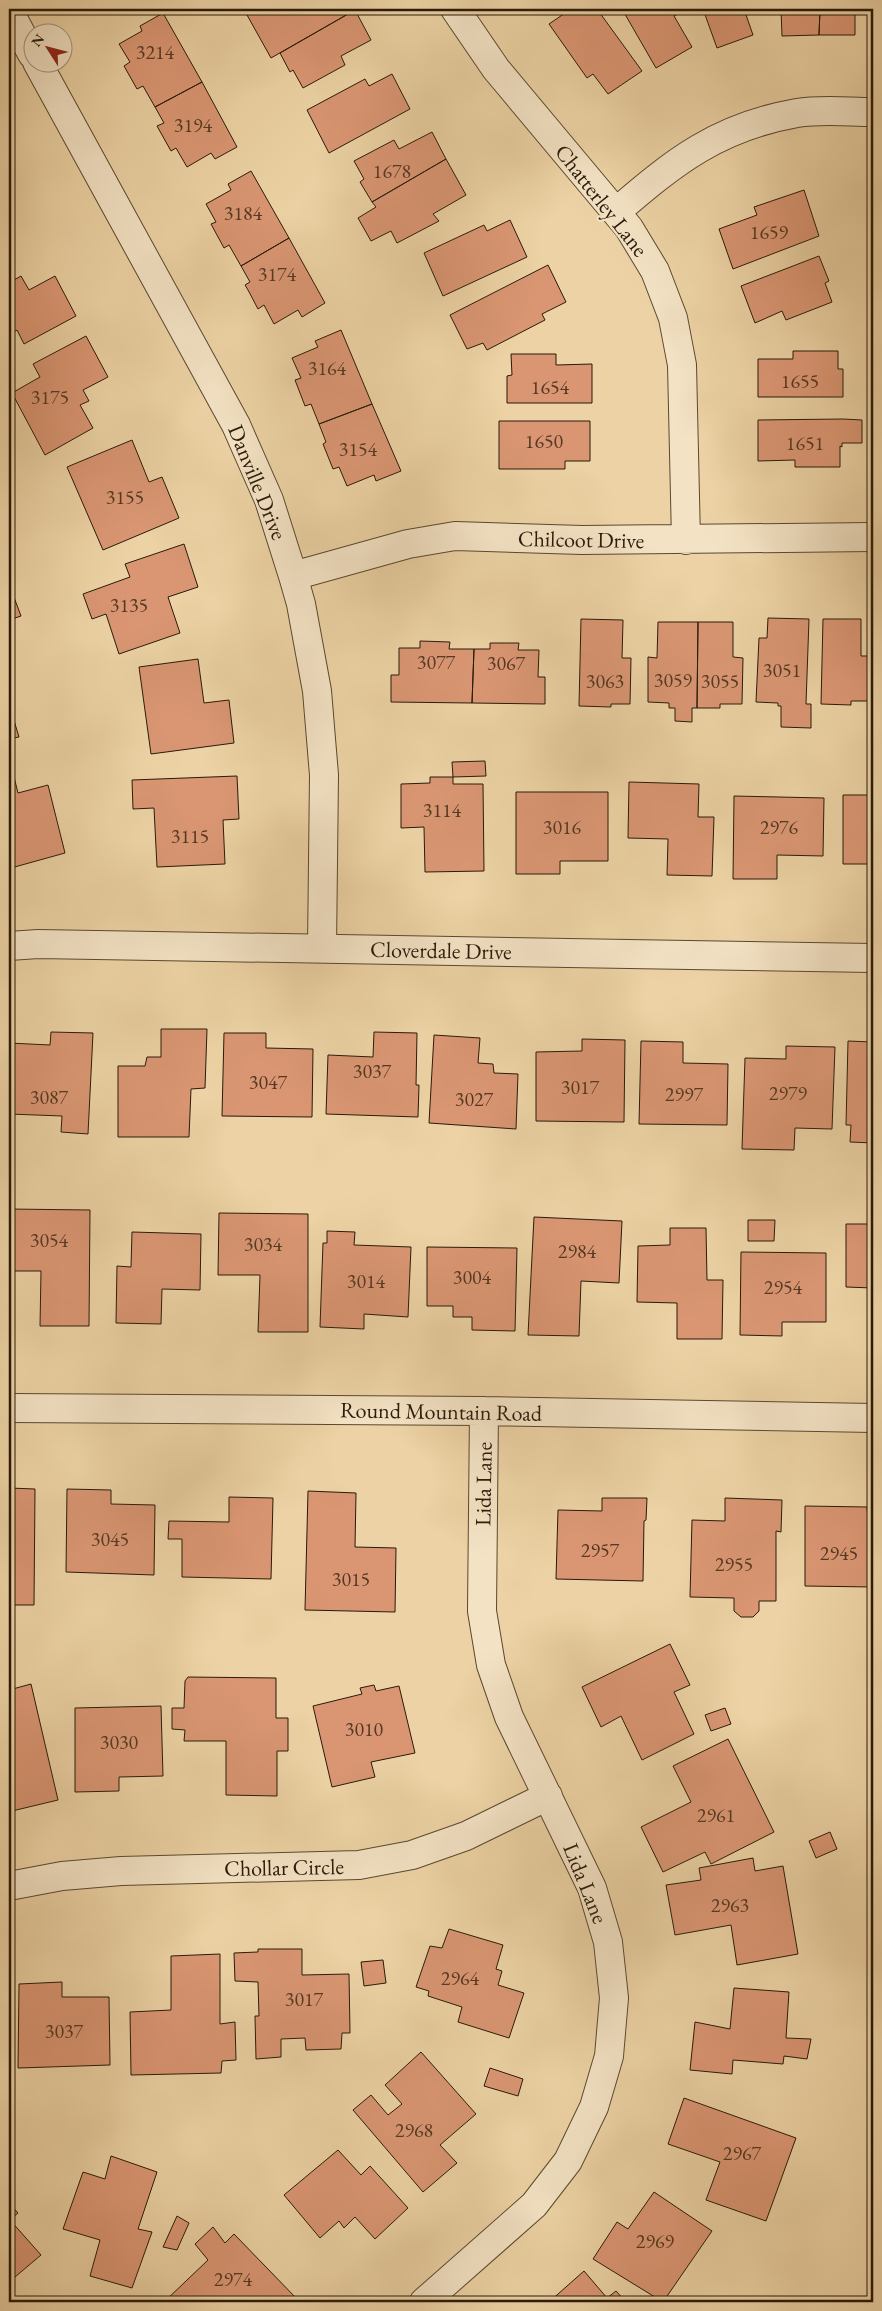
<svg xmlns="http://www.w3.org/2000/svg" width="882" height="2311" viewBox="0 0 882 2311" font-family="'EB Garamond',serif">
	<rect width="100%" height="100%" fill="#ecd2a4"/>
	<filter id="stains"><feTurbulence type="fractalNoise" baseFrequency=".004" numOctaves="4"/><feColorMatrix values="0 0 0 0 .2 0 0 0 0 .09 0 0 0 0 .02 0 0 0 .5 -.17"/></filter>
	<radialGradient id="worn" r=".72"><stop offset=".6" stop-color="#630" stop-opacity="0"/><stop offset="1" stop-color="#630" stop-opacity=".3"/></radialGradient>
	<path fill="#da9673" stroke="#291a0a" d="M257,9H354L355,10L271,58L247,15Z
		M571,9H597L642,71L608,94L593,74L587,78L549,24Z
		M622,9H678L680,13L674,16L692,47L656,68Z
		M703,9H744L753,35L717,48Z
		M781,9H820L819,35L782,36Z
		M820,9H855V35H819Z
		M355,10L371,40L341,56L345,65L303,88L293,70L290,72L280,53Z
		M163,13L202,82L155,107L143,86L137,89L124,66L130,62L119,44L142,31L140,26Z
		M392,74L410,109L329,153L307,110L365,79L369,86Z
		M202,82L237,147L215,159L211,153L187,167L176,148L171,151L157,126L164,123L155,107Z
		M432,132L446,159L372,202L360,182L364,179L354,161L394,140L399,149Z
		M446,159L466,195L433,214L439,221L397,243L391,231L371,241L358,218L376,207L372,202Z
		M251,171L289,238L241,266L229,245L224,248L211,224L216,222L206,204L231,190L228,184Z
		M804,190L819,236L733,269L719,229L757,215L754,207Z
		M510,220L527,257L443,296L424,253L484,225L487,231Z
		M289,238L325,303L302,317L298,310L274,324L264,305L258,309L248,290L245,285L250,282L241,266Z
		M819,256L829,281L825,283L832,302L786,320L782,311L755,323L741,286Z
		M548,265L566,302L542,314L545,320L487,350L483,343L467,349L450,315Z
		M9,271L14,280L21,276L29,290L55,276L76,316L24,344L17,330L9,335Z
		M341,330L372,404L319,424L311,404L305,406L295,380L301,378L292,358L318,347L315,341Z
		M86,336L108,377L83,390L89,401L80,405L93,428L45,455L12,393L40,377L33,364Z
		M793,351H838V369H843V397H758V359H793Z
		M511,354H556V365L592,364V403H507V376L512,375Z
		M372,404L401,471L376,481L374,475L347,486L339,467L333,469L323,444L326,442L319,424Z
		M843,419L862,420V443H842V447L840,446V467H795V460L758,461V420Z
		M499,421H590V461H565V469H499Z
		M132,440L149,482L162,477L179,518L103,550L67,467Z
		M184,544L198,587L168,597L180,633L119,654L106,614L92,619L83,594L130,577L125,564Z
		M9,584L21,616L9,620Z
		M768,618L809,619L806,704H811V728L781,727V706H778V703L756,702L759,638H767Z
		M581,619L623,620L622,658H631L630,704H611V707L579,706Z
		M823,619H861V656H871L870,701H851V705L821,704Z
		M658,622H698L697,708H692V722L675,721V708H669V703L648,702V657L657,658Z
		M698,622H733V657L743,658L742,704H720V708H697Z
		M420,641L450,642L449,649H474L472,703L391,702V675H399V648H420Z
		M490,643H519L518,650H539L538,677H545V704L472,703L474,649H490Z
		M198,659L204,703L229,700L234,743L151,754L139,667Z
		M9,704L19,737L9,739Z
		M485,761L486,776L453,777L452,762Z
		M237,776L239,819L223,820L225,864L157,867L154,808L133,809L132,780Z
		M14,777L18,793L48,785L65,853L11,868L9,859V779Z
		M430,777H453V784H483L484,871L425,872L424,827L401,828V784L430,783Z
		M629,782L699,784L698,817H714L712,876L667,875L668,839L628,838Z
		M516,792H608V861H560V874H516Z
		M843,795H873V864H843Z
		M734,796L824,798L823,856L777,855V879H733Z
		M161,1029H207L205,1088L191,1089L189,1137H118V1066H145L147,1057H161Z
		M51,1032L93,1033L88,1134L61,1132L62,1116L9,1114V1043L50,1045Z
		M374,1032L417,1033L416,1085H419L418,1117L326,1114L328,1055L373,1057Z
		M224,1033H266V1048L313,1049L312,1117L222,1116Z
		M434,1035L480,1038L478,1063L493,1064L494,1073L518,1074L516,1129L429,1123Z
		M582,1039L625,1040L624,1122L536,1121V1052L582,1051Z
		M641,1041L683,1042V1063L728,1064L727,1125L639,1124Z
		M848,1041L873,1042V1143L850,1142L851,1125H846Z
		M786,1046L835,1047L832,1129L795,1128L794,1150L742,1149L745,1058L786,1059Z
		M9,1209L90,1210L89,1326H40L41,1271H9Z
		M219,1213L308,1214V1332H258L260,1275H218Z
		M534,1217L622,1221L619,1283L581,1281L579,1336L528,1335Z
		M748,1220H775L774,1241H748Z
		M846,1224H873V1288L846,1287Z
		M670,1228H706L707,1280H723L722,1339H677V1303L637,1302L638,1246L670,1245Z
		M327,1231L355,1232L354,1245L411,1247L408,1317L364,1314V1329L320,1327L323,1243H327Z
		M132,1232L201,1234L200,1290L162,1289L161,1324L116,1323L117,1266L131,1267Z
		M427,1247L517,1248L515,1331L472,1330V1317H453V1306H427Z
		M741,1252L826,1253V1322H782V1336L740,1335Z
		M9,1488L35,1489L34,1605H9Z
		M67,1489L111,1490V1504L155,1505L154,1575L66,1572Z
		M308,1491L356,1493L355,1547L396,1548L395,1612L305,1610Z
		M229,1497L273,1498L271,1579L182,1577V1539H168L169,1521L229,1522Z
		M602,1498H647L646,1520L644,1521L643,1581L556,1579L558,1510L602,1511Z
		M725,1498L782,1500L781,1532L776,1531V1601H759V1611L753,1617H741L734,1611V1598L690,1597L692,1520L725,1521Z
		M805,1506L867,1507L868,1520H873V1587L805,1586Z
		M670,1644L690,1685L674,1692L694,1734L642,1760L621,1716L601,1727L582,1687Z
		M188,1677L276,1678V1718H288V1751H277V1796L226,1795V1741H184L185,1730L172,1729V1708H184L185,1681Z
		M31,1684L58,1800L12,1811L9,1797V1690Z
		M374,1685L376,1691L399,1686L415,1753L371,1762L375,1777L332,1787L313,1706L362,1694L360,1688Z
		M161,1706L163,1776L119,1777V1791L75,1792V1708Z
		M725,1708L731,1724L711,1731L705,1715Z
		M728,1739L774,1832L711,1864L705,1852L663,1872L641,1827L691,1802L673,1766Z
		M830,1832L837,1849L816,1858L809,1841Z
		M753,1858L755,1871L783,1866L798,1954L737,1965L731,1925L675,1935L666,1885L701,1880L699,1868Z
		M449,1929L503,1945L496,1969L502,1971L498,1985L524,1993L509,2038L458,2022L462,2007L428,1996L429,1991L416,1987L430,1946L442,1948Z
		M258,1949H302V1975L349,1974L350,2033H342L341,2049L306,2050L305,2038L281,2039V2057L256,2059L255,2016H259L258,1982L235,1981L234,1953L258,1952Z
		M220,1954V2024L235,2022L236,2060L222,2061L221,2073L131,2075L130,2012L171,2010V1956Z
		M383,1960L386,1983L364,1986L361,1962Z
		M62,1982V1997H109L110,2065L18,2068L19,1984Z
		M734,1988L789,1992L786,2038L811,2039L807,2059L784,2056L783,2064L733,2060L732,2074L690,2070L695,2022L730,2029Z
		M421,2052L476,2114L440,2145L457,2163L423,2192L353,2110L371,2095L388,2115L402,2104L385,2085Z
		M490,2068L523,2079L518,2096L484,2086Z
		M684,2098L796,2138L766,2221L706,2200L720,2162L668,2144Z
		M338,2150L361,2175L370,2166L408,2208L375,2239L355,2217L344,2228L339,2221L320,2238L284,2195Z
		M111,2156L157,2172L138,2229L152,2232L132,2288L90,2276L100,2240L63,2229L83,2172L105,2179Z
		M654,2192L712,2231L663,2302L593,2259L617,2222L628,2229Z
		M9,2203L18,2213L10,2220L41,2255L9,2282Z
		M177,2216L189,2223L177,2250L163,2247Z
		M213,2227L225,2243L234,2234L297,2299L294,2302H164L208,2260L195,2244Z
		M584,2271L607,2298L616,2291L626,2302H549Z"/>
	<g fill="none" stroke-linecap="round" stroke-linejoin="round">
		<g stroke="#5a4830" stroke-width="30">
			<path id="minor" d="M455,9L496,69L629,228L655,271L673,318L682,365L686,540
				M9,11L32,54
				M37,62L236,425L269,500L293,576L301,604L317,691L324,775L322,948
				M616,212C675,161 718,127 797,113C821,109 849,112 873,112
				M293,576L408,544L455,536L582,540L873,537
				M9,946L38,944L873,958
				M9,1408L484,1411L873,1418
				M9,1886L62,1876L121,1871L359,1865L412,1855L466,1836L548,1796
				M424,2302L534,2205L568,2161L594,2107L609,2056L614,1998L608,1942L592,1888L509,1717L491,1665L482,1611L484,1411"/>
		</g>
		<use href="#minor" stroke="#f3e2c4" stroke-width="28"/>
	</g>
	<g text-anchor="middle" stroke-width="4.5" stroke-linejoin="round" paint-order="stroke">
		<g font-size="20" fill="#553924">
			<text x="155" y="59">3214</text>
			<text x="193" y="132">3194</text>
			<text x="392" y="178">1678</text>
			<text x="243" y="220">3184</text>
			<text x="769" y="239">1659</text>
			<text x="277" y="281">3174</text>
			<text x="327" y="375">3164</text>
			<text x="800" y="388">1655</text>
			<text x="550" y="394">1654</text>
			<text x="50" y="404">3175</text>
			<text x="544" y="448">1650</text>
			<text x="805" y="450">1651</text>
			<text x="358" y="456">3154</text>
			<text x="125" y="504">3155</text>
			<text x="129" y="612">3135</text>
			<text x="436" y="669">3077</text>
			<text x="506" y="670">3067</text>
			<text x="782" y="677">3051</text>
			<text x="673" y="687">3059</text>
			<text x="605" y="688">3063</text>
			<text x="720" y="688">3055</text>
			<text x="442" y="817">3114</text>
			<text x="562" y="834">3016</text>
			<text x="779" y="834">2976</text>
			<text x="190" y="843">3115</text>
			<text x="372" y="1078">3037</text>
			<text x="268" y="1089">3047</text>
			<text x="580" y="1094">3017</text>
			<text x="788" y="1100">2979</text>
			<text x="684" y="1101">2997</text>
			<text x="49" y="1104">3087</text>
			<text x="474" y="1106">3027</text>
			<text x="49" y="1247">3054</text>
			<text x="263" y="1251">3034</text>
			<text x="577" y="1258">2984</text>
			<text x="472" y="1284">3004</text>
			<text x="366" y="1288">3014</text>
			<text x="783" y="1294">2954</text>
			<text x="110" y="1546">3045</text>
			<text x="600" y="1557">2957</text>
			<text x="839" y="1560">2945</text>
			<text x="734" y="1571">2955</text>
			<text x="351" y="1586">3015</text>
			<text x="364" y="1736">3010</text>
			<text x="119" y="1749">3030</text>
			<text x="716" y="1822">2961</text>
			<text x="730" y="1912">2963</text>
			<text x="460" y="1985">2964</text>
			<text x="304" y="2006">3017</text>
			<text x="64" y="2038">3037</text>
			<text x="414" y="2137">2968</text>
			<text x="742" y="2160">2967</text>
			<text x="655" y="2248">2969</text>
			<text x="233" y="2286">2974</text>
		</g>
		<g font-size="22" fill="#291a0a" stroke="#f3e2c4">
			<text transform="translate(602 200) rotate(52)" y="8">Chatterley Lane</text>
			<text transform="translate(258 482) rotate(68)" y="8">Danville Drive</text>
			<text transform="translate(581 539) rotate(1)" y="8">Chilcoot Drive</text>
			<text transform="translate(441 950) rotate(1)" y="8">Cloverdale Drive</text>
			<text transform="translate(441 1411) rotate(1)" y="8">Round Mountain Road</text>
			<text transform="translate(483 1484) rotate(-89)" y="8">Lida Lane</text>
			<text transform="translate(284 1867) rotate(-1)" y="8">Chollar Circle</text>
			<text transform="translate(586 1883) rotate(68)" y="8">Lida Lane</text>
		</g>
	</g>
	<rect width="882" height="2311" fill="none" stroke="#ecd2a4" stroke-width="30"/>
	<rect x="10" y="10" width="862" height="2291" fill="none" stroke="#291a0a" stroke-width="2.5"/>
	<rect x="15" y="15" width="852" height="2281" fill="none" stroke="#291a0a"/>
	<g transform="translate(48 48) rotate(306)"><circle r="24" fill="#f3e2c4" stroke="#a2927a"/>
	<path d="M0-4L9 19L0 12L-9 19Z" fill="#8f2418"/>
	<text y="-8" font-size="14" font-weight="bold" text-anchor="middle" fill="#291a0a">N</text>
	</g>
	<rect width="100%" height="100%" filter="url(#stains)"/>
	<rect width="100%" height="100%" fill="url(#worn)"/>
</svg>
